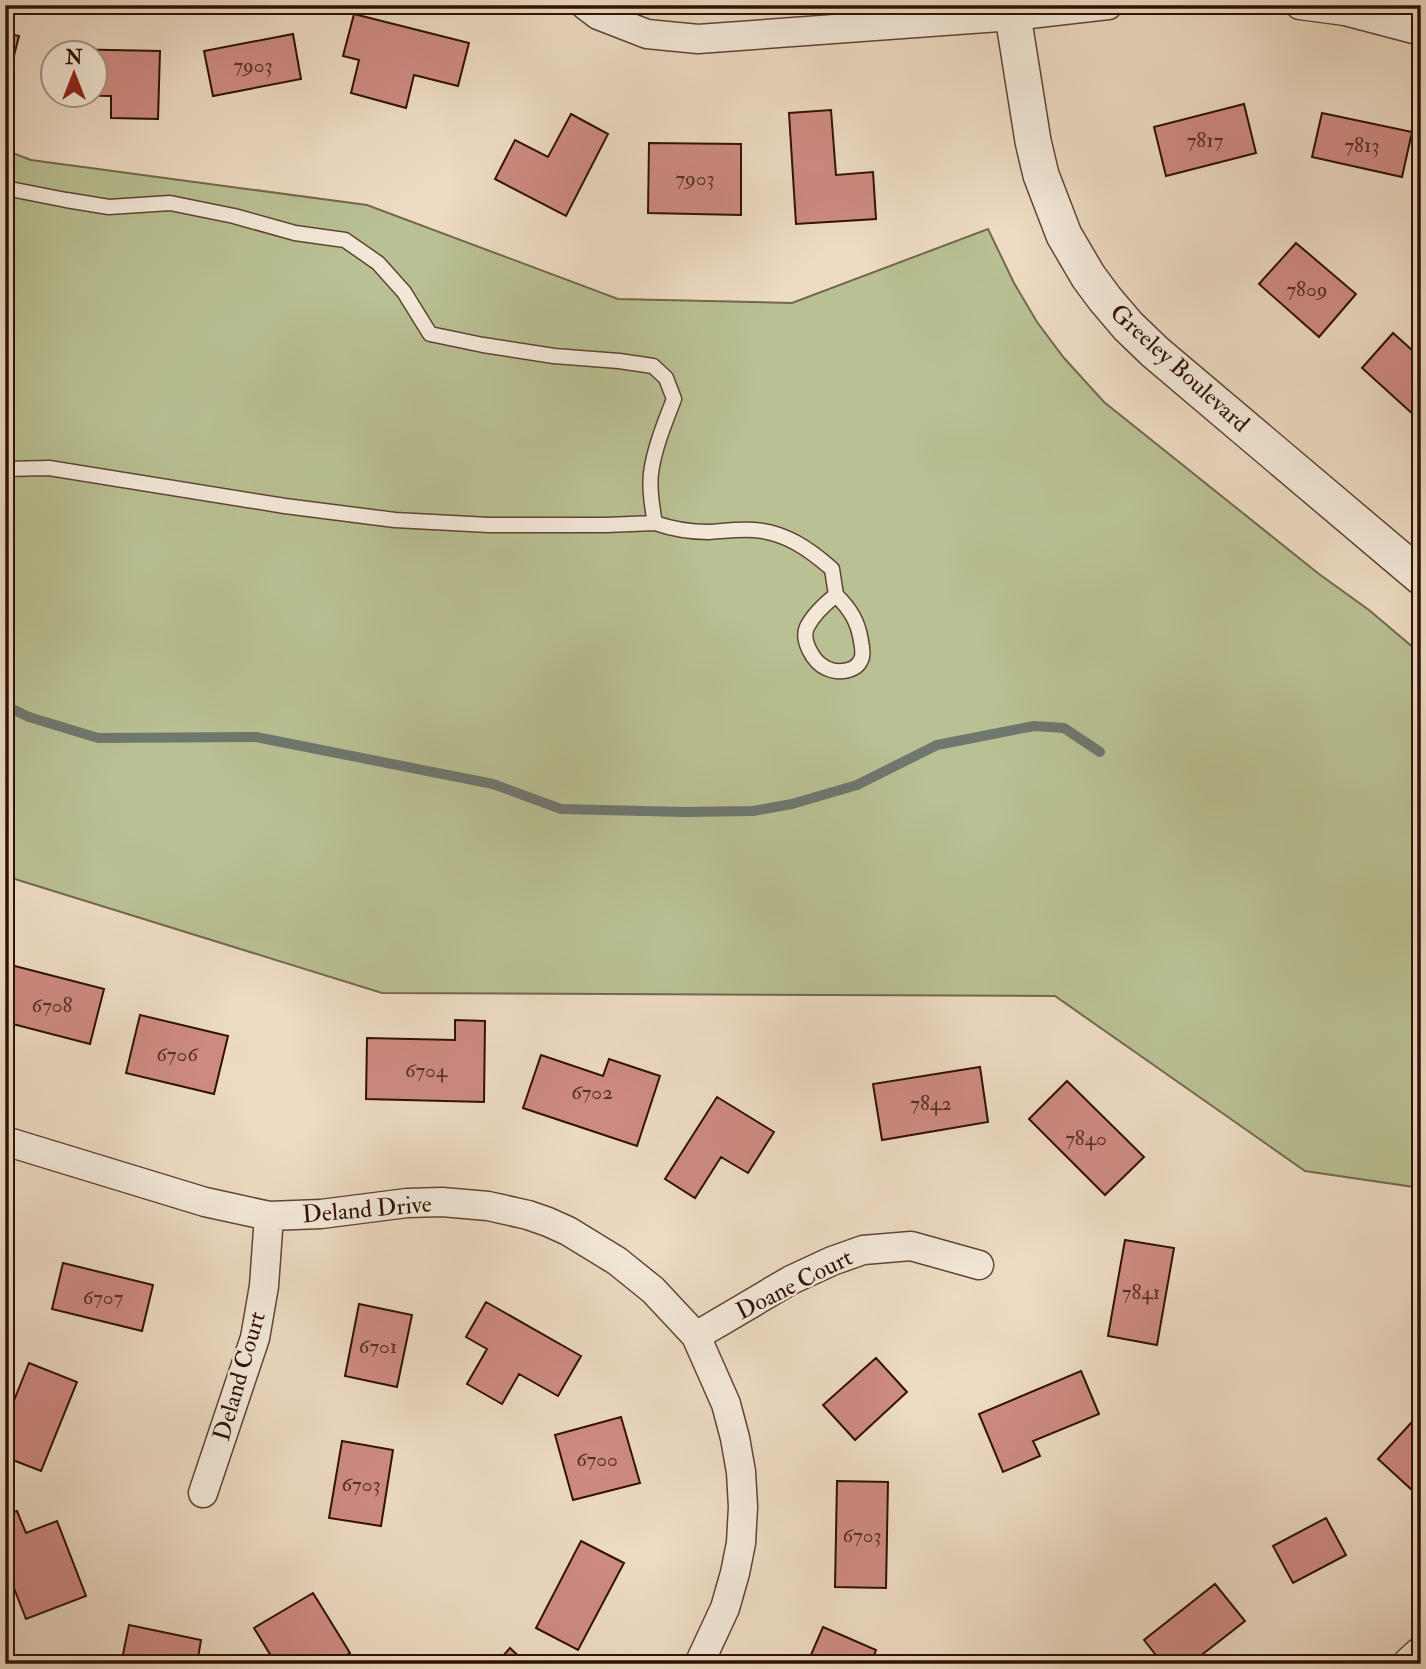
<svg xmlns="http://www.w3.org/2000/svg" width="1426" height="1669" viewBox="0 0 1426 1669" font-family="'IM FELL Double Pica',serif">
	<rect width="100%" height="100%" fill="#eddbc3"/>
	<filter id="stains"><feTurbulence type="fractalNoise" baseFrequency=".00286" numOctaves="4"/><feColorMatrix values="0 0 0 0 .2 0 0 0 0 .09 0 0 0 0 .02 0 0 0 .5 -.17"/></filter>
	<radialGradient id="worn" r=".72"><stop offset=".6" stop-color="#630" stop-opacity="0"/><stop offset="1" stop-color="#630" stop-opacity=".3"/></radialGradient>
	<path fill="#b9c093" stroke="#74684c" stroke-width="2" d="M5,150L31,160L367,205L618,299L792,303L988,229L1014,283L1037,322L1064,358L1104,402L1319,574L1369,610L1421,654V1188L1305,1171L1055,996L382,993L5,876Z"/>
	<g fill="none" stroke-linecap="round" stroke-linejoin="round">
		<path stroke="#6f776f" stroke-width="10" d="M5,707L10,708L29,717L98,738L256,737L493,784L561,809L685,812L753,811L792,804L857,785L937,745L1034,726L1064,728L1100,752"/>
	</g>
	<path fill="#ce8b83" stroke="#301104" stroke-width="2" d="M354,14L469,43L458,86L414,75L406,108L351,93L359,60L343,56Z
		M5,33L19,36L7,83L5,82Z
		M293,34L301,79L213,96L204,51Z
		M62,49L160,51L158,119L111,118V96L60,95L94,94V52H62Z
		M1244,104L1256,153L1166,176L1154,127Z
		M831,110L836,175L873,172L876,219L796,224L789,113Z
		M1322,113L1412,132L1402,177L1312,157Z
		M571,114L608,134L566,216L495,179L515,140L548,157Z
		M649,143L741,144V215L648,213Z
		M1296,243L1356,294L1319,337L1259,284Z
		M1393,333L1421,358V409L1415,416L1362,368Z
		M7,964L104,989L90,1044L5,1022V972Z
		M140,1015L228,1036L214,1094L126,1073Z
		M455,1020L485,1021L484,1102L366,1099L367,1038L455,1040Z
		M541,1055L603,1076L609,1059L660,1076L637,1146L523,1108Z
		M980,1067L988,1122L882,1140L873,1084Z
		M1067,1081L1144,1157L1105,1195L1029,1119Z
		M717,1097L774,1132L748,1173L721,1157L695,1198L665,1179Z
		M1125,1240L1174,1248L1157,1345L1108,1336Z
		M63,1263L153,1285L142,1331L52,1309Z
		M486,1302L581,1356L558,1396L519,1374L502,1404L467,1384L487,1349L466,1337Z
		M359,1304L412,1315L397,1387L345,1376Z
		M876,1358L907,1392L855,1440L823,1405Z
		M29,1363L77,1382L41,1471L5,1457V1423Z
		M1081,1371L1099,1414L1033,1441L1040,1456L1003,1472L979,1414Z
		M1421,1412V1480L1412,1490L1378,1459Z
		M621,1417L640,1483L573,1500L555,1435Z
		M342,1441L393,1450L381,1526L329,1518Z
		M837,1481L888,1482L886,1588L835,1587Z
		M17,1511L26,1533L57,1521L86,1596L26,1619L5,1565V1515Z
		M1326,1518L1346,1555L1293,1583L1273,1546Z
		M581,1541L624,1563L578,1650L536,1628Z
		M1215,1584L1245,1621L1190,1664H1163L1144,1640Z
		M313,1593L350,1653L332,1664H276L254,1628Z
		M129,1625L201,1640L197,1664H121Z
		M823,1627L876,1650L871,1664H807Z
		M510,1648L527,1664H496Z"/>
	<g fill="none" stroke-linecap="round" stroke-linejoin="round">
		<g stroke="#5f4434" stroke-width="17">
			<path id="service" d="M5,188L66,200L109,207L170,203L234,216L295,233L345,240L378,263L404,292L430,334L483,345L554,356L619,361L653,366L666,378L674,399C665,422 654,449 651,473C649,489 652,507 655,523L606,525H489L395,520L285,506L49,468L5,469
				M655,523C672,529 691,532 709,532C724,531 739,529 754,530C785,532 809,549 832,569L836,595C826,603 813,615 807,627C801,640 813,662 826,668C838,674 858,672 862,657C863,652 862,646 861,641C858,621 850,609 836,595"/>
		</g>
		<g stroke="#5f4434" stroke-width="31">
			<path id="minor" d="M585,5L598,15L647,34L698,39L1013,16L1108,5
				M1300,5L1345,11L1421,31
				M5,1141L205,1202L269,1216L321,1214L407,1203L442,1202L488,1206L528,1215L548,1222L568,1231L617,1261L653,1290L696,1336L726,1404L735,1438L741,1472L743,1507L741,1543L735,1573L725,1608L699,1664
				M696,1336L791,1280L832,1261L863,1250L911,1246L979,1265
				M203,1493L255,1338L264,1286L269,1216"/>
		</g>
		<g stroke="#5f4434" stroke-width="38">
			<path id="tertiary" d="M1008,5L1013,16L1033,141L1041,175L1064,235L1088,276L1105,299L1128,326L1155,352L1421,577
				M1411,1664L1421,1655"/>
		</g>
		<use href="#service" stroke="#f3e8d8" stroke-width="14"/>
		<use href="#minor" stroke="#f3e8d8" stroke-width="28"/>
		<use href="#tertiary" stroke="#f3e8d8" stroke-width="35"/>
	</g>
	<g text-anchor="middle" stroke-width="5" stroke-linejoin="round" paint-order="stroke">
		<g font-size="21" fill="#583024">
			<text x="253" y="72">7903</text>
			<text x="1205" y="147">7817</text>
			<text x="1362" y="152">7813</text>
			<text x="695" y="185">7903</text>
			<text x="1307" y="296">7809</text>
			<text x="52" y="1012">6708</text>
			<text x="177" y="1061">6706</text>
			<text x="426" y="1077">6704</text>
			<text x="592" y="1099">6702</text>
			<text x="931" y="1110">7842</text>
			<text x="1086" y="1145">7840</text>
			<text x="1141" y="1299">7841</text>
			<text x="103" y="1304">6707</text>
			<text x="378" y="1353">6701</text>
			<text x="597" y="1466">6700</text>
			<text x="361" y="1491">6703</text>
			<text x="862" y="1542">6703</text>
		</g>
		<g font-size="24" fill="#301104" stroke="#f3e8d8">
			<text transform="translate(1180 368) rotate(42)" y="8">Greeley Boulevard</text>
			<text transform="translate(367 1209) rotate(-5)" y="8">Deland Drive</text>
			<text transform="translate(794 1284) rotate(-27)" y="8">Doane Court</text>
			<text transform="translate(239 1376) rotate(-74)" y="8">Deland Court</text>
		</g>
	</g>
	<rect width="1426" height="1669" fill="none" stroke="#eddbc3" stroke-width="28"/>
	<rect x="7" y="7" width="1412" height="1655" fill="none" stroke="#301104" stroke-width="3.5"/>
	<rect x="14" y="14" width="1398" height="1641" fill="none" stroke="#301104" stroke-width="2"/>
	<g transform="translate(74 74)"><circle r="33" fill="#f3e8d8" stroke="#a59283" stroke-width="2"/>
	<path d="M0-5L12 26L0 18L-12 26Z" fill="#8f2418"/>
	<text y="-10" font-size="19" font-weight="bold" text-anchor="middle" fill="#301104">N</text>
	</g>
	<rect width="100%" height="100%" filter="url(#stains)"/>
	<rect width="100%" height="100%" fill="url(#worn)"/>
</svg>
